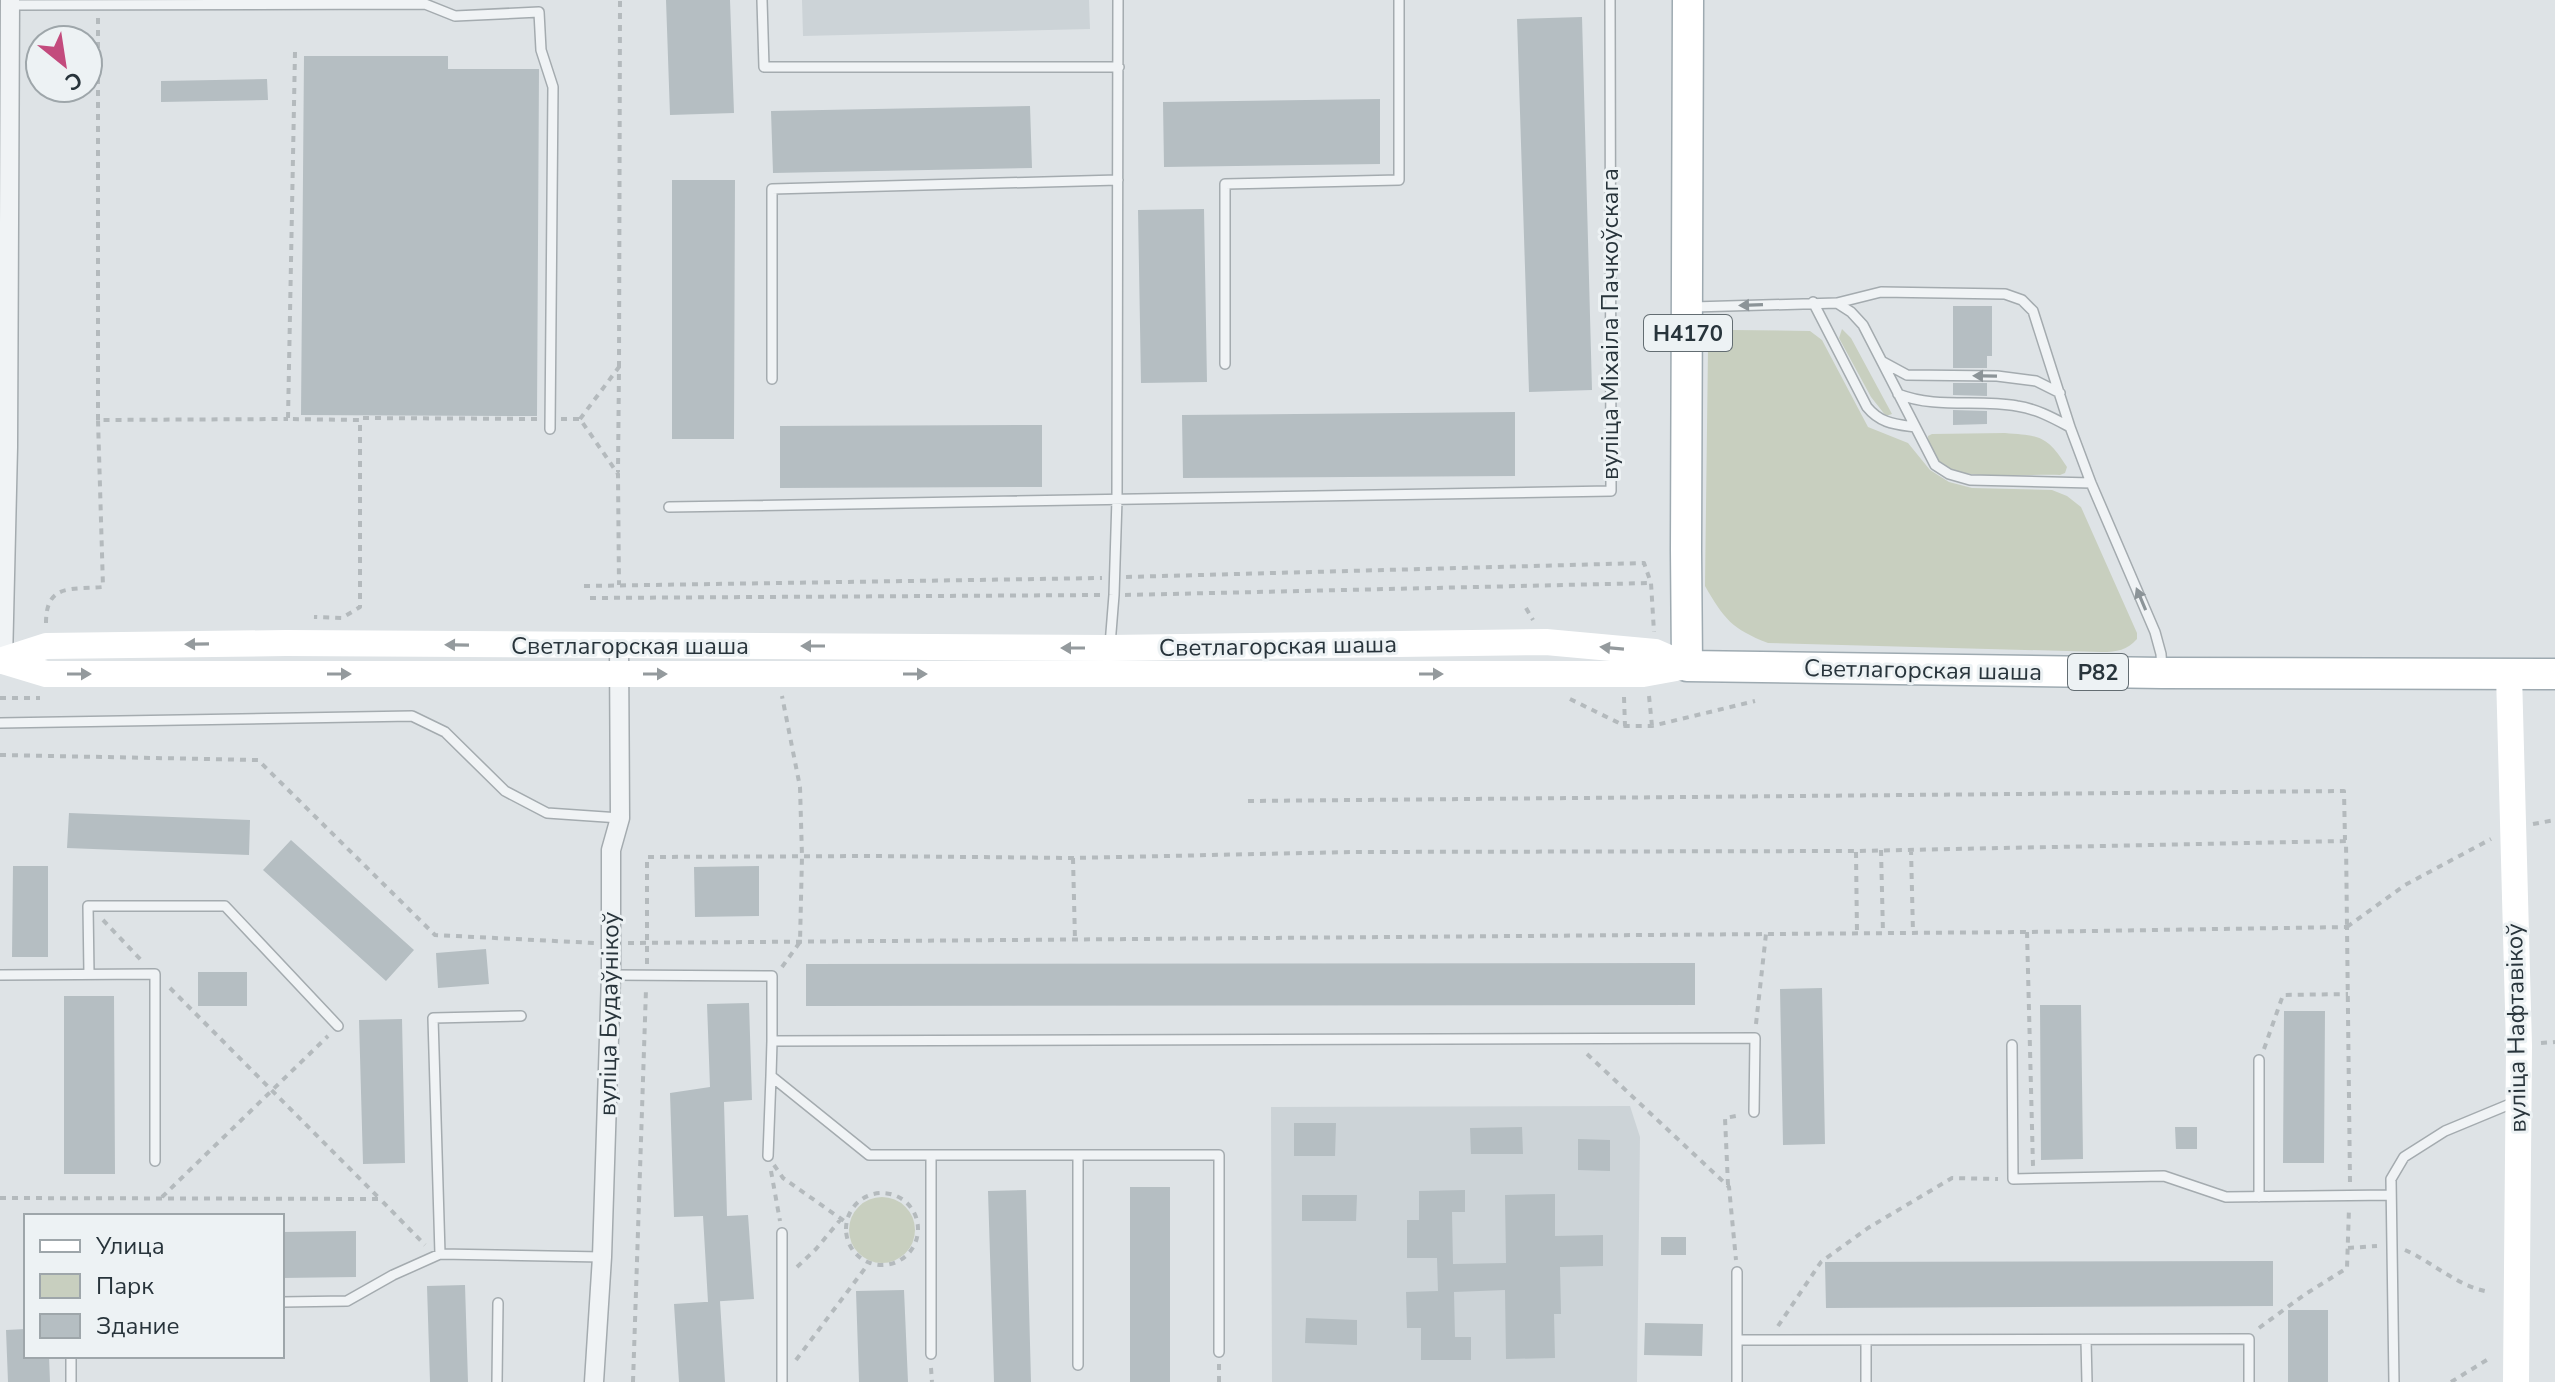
<svg xmlns="http://www.w3.org/2000/svg" width="2555" height="1382" viewBox="0 0 2555 1382" font-family="'Nunito Sans',sans-serif">
	<rect width="100%" height="100%" fill="#dee3e6"/>
	<path fill="#ccd3d7" d="M802,0H1089L1090,29L803,36Z
		M1630,1106L1640,1137L1637,1382H1272L1271,1107Z"/>
	<path fill="#c8cfbf" d="M1842,329L1851,338L1892,414L1886,416L1871,397L1839,338Z
		M1732,330L1810,331L1822,340L1868,427L1908,443L1930,470L1949,482L1972,488L2052,490L2067,496L2081,507L2137,633V639C2127,650 2117,652 2102,652L1768,643C1732,629 1724,619 1705,586L1708,349L1719,335Z
		M2005,433C2040,436 2047,435 2067,467L2065,473L2060,475C2030,474 1979,479 1952,470C1939,466 1928,449 1928,436L1932,434Z
		M849 1230a33 33 0 1 1 66 0a33 33 0 1 1-66 0Z"/>
	<path fill="#b5bec2" d="M666,0H730L734,113L670,115Z
		M1582,17L1592,390L1529,392L1517,19Z
		M304,56H448V69H539L537,416L301,415Z
		M267,79L268,100L161,102V81Z
		M1380,99V164L1164,167L1163,102Z
		M1030,106L1032,168L773,173L771,111Z
		M672,180H735L734,439H672Z
		M1204,209L1207,382L1141,383L1138,210Z
		M1953,306H1992V356H1987V368H1953Z
		M1953,383H1987V396L1953,395Z
		M1953,410L1987,411V424L1953,425Z
		M1515,412V476L1183,478L1182,415Z
		M1042,425V487L780,488V426Z
		M69,813L250,820L249,855L67,848Z
		M291,840L414,950L386,981L263,870Z
		M13,866H48V957H12Z
		M759,866V916L695,917L694,867Z
		M486,949L489,984L438,988L436,953Z
		M1695,963V1005L806,1006V964Z
		M198,972H247V1006H198Z
		M1822,988L1825,1144L1783,1145L1780,989Z
		M64,996H114L115,1174H64Z
		M749,1003L752,1100L724,1102L727,1216L748,1215L754,1299L708,1302L703,1216L674,1217L670,1093L710,1087L707,1004Z
		M2040,1005H2081L2083,1159L2041,1160Z
		M2284,1011H2325L2324,1163H2283Z
		M402,1019L405,1163L363,1164L359,1020Z
		M1294,1123H1336L1335,1156H1294Z
		M1522,1127L1523,1154H1471L1470,1128Z
		M2175,1127H2197V1149H2176Z
		M1578,1139L1610,1140V1171L1578,1170Z
		M1130,1187H1170V1382H1130Z
		M1026,1190L1031,1382H994L988,1191Z
		M1465,1190V1212H1452L1453,1264L1506,1263L1505,1195L1555,1194V1236L1603,1235V1266L1560,1267L1561,1314H1554L1555,1358L1506,1359L1505,1290L1454,1292L1455,1337H1471V1360H1421V1328H1407L1406,1292L1438,1291L1437,1258H1407V1220H1419V1191Z
		M1302,1195H1357L1356,1221H1302Z
		M356,1231V1277L282,1278V1232Z
		M1661,1237H1686V1255H1661Z
		M2273,1261V1306L1826,1308L1825,1262Z
		M465,1285L468,1382H430L427,1286Z
		M904,1290L908,1382H859L856,1291Z
		M720,1301L725,1382H679L674,1304Z
		M2288,1310H2328V1382H2288Z
		M1306,1318L1357,1320V1345L1305,1343Z
		M1645,1323L1703,1324L1702,1356L1644,1355Z
		M26,1329V1356H49L50,1382H8L6,1330Z"/>
	<g fill="none" stroke-linecap="round" stroke-linejoin="round">
		<g stroke="#a4abaf" stroke-width="12">
			<path id="lane" d="M762,0L764,67H1119
				M10,5L425,4L455,16L539,12L541,50L553,87L550,429
				M1813,302L1867,407C1880,423 1894,424 1914,427
				M1837,303L1881,292L2005,294L2022,300L2033,311L2070,427L2091,483L2155,632L2161,654L2162,670
				M1693,307L1837,303L1851,312L1863,325L1935,465L1949,474L1970,480L2091,483
				M1883,362L1907,375L1997,376L2036,381L2060,393
				M1225,364V184L1399,180V0
				M772,379V189L1118,180
				M1898,394C1936,409 1978,399 2017,406C2037,409 2053,418 2070,427
				M669,507L1611,491L1610,0
				M1110,645L1114,595L1117,499L1118,0
				M0,723L412,716L445,732L505,791L547,813L620,818
				M89,974L88,906H225L338,1026
				M0,975L155,974V1161
				M611,975L772,976V1041L1755,1038L1754,1112
				M772,1041L771,1076L869,1155H1219V1352
				M2012,1045L2013,1179L2164,1176L2226,1197L2391,1195
				M768,1156L771,1076
				M2259,1197V1060
				M440,1254L433,1018L521,1016
				M1737,1272V1340
				M282,1302L347,1301L393,1275L440,1254L602,1257
				M1866,1340V1382
				M2086,1340L2087,1382
				M931,1354V1155
				M1078,1365V1155
				M71,1382V1356
				M497,1382L498,1303
				M782,1382V1233
				M1737,1382V1340L2244,1339H2249V1382
				M2394,1382L2391,1179L2404,1157L2445,1131L2515,1102"/>
		</g>
		<g stroke="#a4abaf" stroke-width="21">
			<path id="street" d="M3,661L8,447L10,0
				M594,1382L602,1257L611,975V850L620,818L619,646"/>
		</g>
		<g stroke="#9eaab1" stroke-width="33">
			<path id="primary" d="M1688,0L1686,550L1687,666L2162,673L2555,674"/>
		</g>
		<path stroke="#b4babd" stroke-width="4" stroke-dasharray="6 6" stroke-linecap="butt" d="M295,52L288,419L360,420V607L342,618L314,617
			M619,367L620,0
			M363,418L537,419
			M561,419H580L618,474L619,585
			M580,419L619,367L618,472
			M98,420V18
			M1126,577L1644,563L1651,583L1654,632
			M584,586L1102,578
			M1125,595L1651,583
			M590,598L1101,595
			M1526,608L1533,620
			M46,623C46,583 71,590 103,587L98,420L288,419
			M1649,696L1652,726
			M1624,697L1625,726
			M0,698H40
			M1570,699L1625,726H1652L1755,701
			M0,755L258,760L435,935L595,943
			M1248,801L2344,791L2345,840
			M2533,824L2555,820
			M1911,849L1913,933
			M1881,850L1883,933
			M1856,852L1857,933
			M1073,858L1075,940
			M103,920L141,960
			M2347,927L2405,885L2491,839
			M2027,932L2033,1166
			M628,943L2027,932L2347,927L2350,1183
			M647,964V857L870,856L1073,858L1350,852L1856,851L2346,841L2347,927
			M782,967L800,942L802,856L800,787L782,696
			M170,988L380,1199
			M1756,1024L1766,934
			M2541,1043L2555,1042
			M2264,1049L2283,995L2348,994
			M1587,1054L1729,1187L1736,1260
			M774,1165L783,1178L847,1223
			M771,1171L780,1221
			M1728,1185L1725,1118L1741,1115
			M846 1229a36 36 0 1 1 72 0a36 36 0 1 1-72 0Z
			M162,1197L328,1036
			M0,1198L380,1199L425,1245
			M2348,1248L2377,1246
			M2405,1250C2434,1263 2458,1287 2490,1292
			M797,1267L816,1249L841,1219
			M1778,1326L1821,1262L1868,1228L1952,1178L1998,1179
			M2259,1328L2304,1295L2347,1268L2349,1208
			M796,1360L869,1263
			M1219,1364V1382
			M931,1368L932,1382
			M633,1382L646,989
			M2451,1382L2490,1358"/>
		<use href="#lane" stroke="#f0f3f5" stroke-width="9"/>
		<use href="#street" stroke="#f0f3f5" stroke-width="18"/>
		<path stroke="#fff" stroke-width="26" d="M0,661L46,646L286,643L1110,648L1546,642L1655,652L1687,666
			M3,661L46,674H1643L1687,666
			M2509,674L2519,1046L2516,1382"/>
		<use href="#primary" stroke="#fff" stroke-width="30"/>
	</g>
	<defs><path id="oneway-solid" d="M-6-.8H1V-3.2L6.5 0L1 3.2V.8H-6Z" transform="scale(2)"/></defs>
	<g fill="#8c9498">
		<use href="#oneway-solid" transform="translate(1751 305) rotate(178)"/>
		<use href="#oneway-solid" transform="translate(1985 376) rotate(-179)"/>
		<use href="#oneway-solid" transform="translate(2141 599) rotate(-113)"/>
	</g>
	<g fill="#949a9d">
		<use href="#oneway-solid" transform="translate(197 644) rotate(179)"/>
		<use href="#oneway-solid" transform="translate(457 645) rotate(-179)"/>
		<use href="#oneway-solid" transform="translate(813 646) rotate(-180)"/>
		<use href="#oneway-solid" transform="translate(1073 648) rotate(-180)"/>
		<use href="#oneway-solid" transform="translate(1612 648) rotate(-175)"/>
		<use href="#oneway-solid" transform="translate(79 674)"/>
		<use href="#oneway-solid" transform="translate(339 674)"/>
		<use href="#oneway-solid" transform="translate(655 674)"/>
		<use href="#oneway-solid" transform="translate(915 674)"/>
		<use href="#oneway-solid" transform="translate(1431 674)"/>
	</g>
	<g text-anchor="middle" stroke-width="6" stroke-linejoin="round" paint-order="stroke">
		<g fill="#edf2f4" stroke="#636d72" stroke-width="2">
			<rect x="1644" y="315" width="88" height="36" rx="6"/>
			<rect x="2068" y="654" width="60" height="36" rx="6"/>
		</g>
		<g font-size="22" font-weight="bold" fill="#28343b">
			<text x="1688" y="341">Н4170</text>
			<text x="2098" y="680">Р82</text>
		</g>
		<g font-size="24" fill="#28343b" stroke="#edf2f4">
			<text transform="translate(1610 324) rotate(-90)" y="8">вуліца Міхаіла Пачкоўскага</text>
			<text x="630" y="654">Светлагорская шаша</text>
			<text transform="translate(1278 646) rotate(-1)" y="8">Светлагорская шаша</text>
			<text transform="translate(1923 670) rotate(1)" y="8">Светлагорская шаша</text>
			<text transform="translate(609 1014) rotate(-89)" y="8">вуліца Будаўнікоў</text>
			<text transform="translate(2516 1028) rotate(-91)" y="8">вуліца Нафтавікоў</text>
		</g>
	</g>
	<rect x="24" y="1214" width="260" height="144" fill="#edf2f4" stroke="#9ea6aa" stroke-width="2"/>
	<rect x="40" y="1240" width="40" height="12" fill="#ffffff" stroke="#9ea6aa" stroke-width="2"/>
	<text x="96" y="1254" font-size="24" fill="#28343b">Улица</text>
	<rect x="40" y="1274" width="40" height="24" fill="#c8cfbf" stroke="#9ea6aa" stroke-width="2"/>
	<text x="96" y="1294" font-size="24" fill="#28343b">Парк</text>
	<rect x="40" y="1314" width="40" height="24" fill="#b5bec2" stroke="#9ea6aa" stroke-width="2"/>
	<text x="96" y="1334" font-size="24" fill="#28343b">Здание</text>
	<g transform="translate(64 64) rotate(150)"><circle r="38" fill="#edf2f4" stroke="#9ea6aa" stroke-width="2"/>
	<path d="M0-6L14 30L0 20L-14 30Z" fill="#c34b7d"/>
	<text y="-12" font-size="22" font-weight="bold" text-anchor="middle" fill="#28343b">С</text>
	</g>
</svg>
